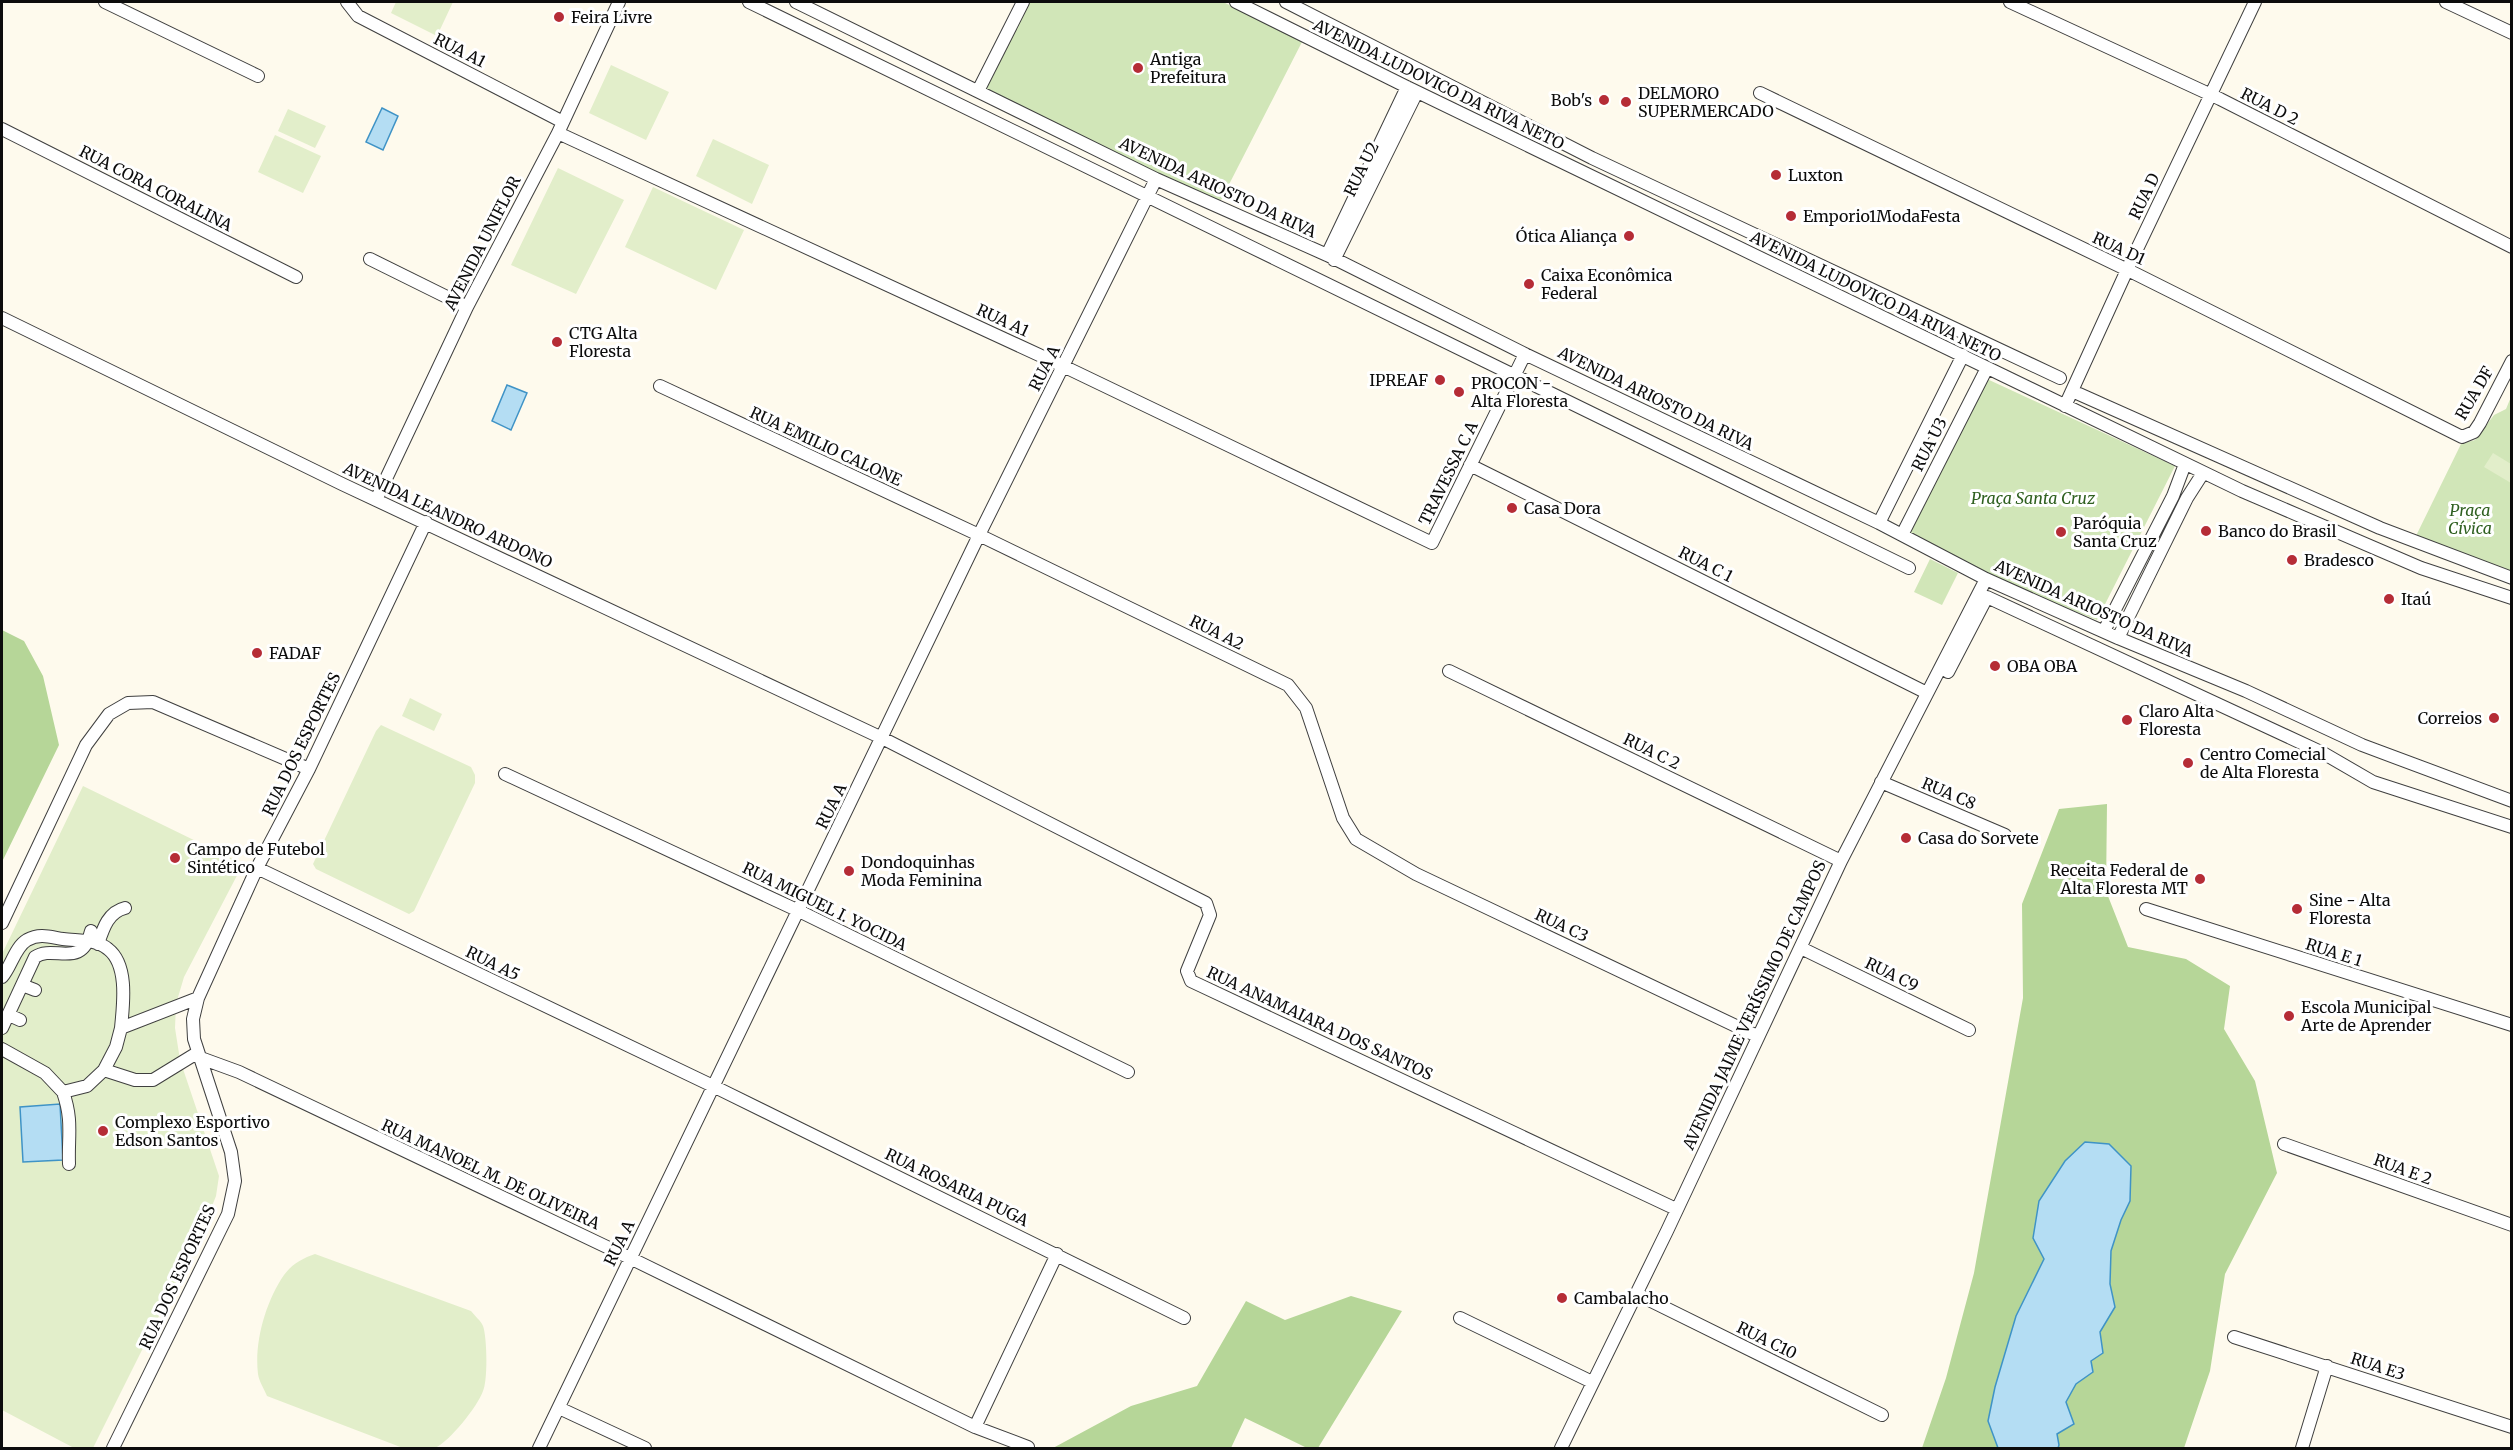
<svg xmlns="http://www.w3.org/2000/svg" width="2513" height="1450" viewBox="0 0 2513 1450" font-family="Merriweather,serif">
	<rect width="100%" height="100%" fill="#fefaed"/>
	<path fill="#d1e6b8" d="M1027,2H1223L1303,40L1219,204L983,89Z
		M1987,379L2175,466L2097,620L1983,575L1910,533Z
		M2511,397V580L2413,542L2461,444L2475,440L2494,415L2506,409Z
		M1930,559L1958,573L1942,605L1914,592Z"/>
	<path fill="#b6d698" d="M2,630L24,641L43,676L59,745L2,862Z
		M2107,804L2106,891L2128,947L2186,959L2230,986L2224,1029L2255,1081L2277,1173L2225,1274L2210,1371L2184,1448H1922L1946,1378L1974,1273L2023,998L2022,904L2059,809Z
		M1351,1296L1402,1311L1318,1448H1307L1245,1418L1231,1448H1053L1131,1406L1197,1386L1246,1301L1285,1320Z"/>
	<path fill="#e2eeca" d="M396,2H453L437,36L391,13Z
		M611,65L669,92L646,140L589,113Z
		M288,109L326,126L315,148L278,131Z
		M275,135L321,156L303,193L258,172Z
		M713,139L769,165L752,204L696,176Z
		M558,168L624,200L576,294L511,265Z
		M653,187L744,230L716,290L625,247Z
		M2493,453L2511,464V483L2484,467Z
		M410,698L442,714L434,731L402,716Z
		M381,725L471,767L475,775V783L414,911L409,914L316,869L313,864L376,731Z
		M83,786L243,864L184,977L176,1004L175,1028L180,1060L219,1176L216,1196L204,1226L93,1448H74L2,1410V954Z
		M315,1254L471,1311C474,1315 481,1321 483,1326C487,1337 488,1380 483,1391C478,1406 449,1442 435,1448H403L267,1396C264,1389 259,1381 258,1374C254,1342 266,1301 284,1275C292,1264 303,1258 315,1254Z"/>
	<path fill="#b4ddf3" stroke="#3f93c6" stroke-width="1.5" d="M382,108L398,116L383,150L366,142Z
		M507,385L527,393L511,430L492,421Z
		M60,1104L63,1160L23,1162L20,1107Z
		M2085,1142L2109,1144L2131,1166L2130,1201L2121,1220L2111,1251L2110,1284L2115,1307L2100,1332L2103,1353L2091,1361L2093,1372L2076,1384L2066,1402L2074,1424L2057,1434L2059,1445L2058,1448H1998L1988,1421L1995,1387L2016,1316L2044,1259L2033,1238L2039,1201L2065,1161Z"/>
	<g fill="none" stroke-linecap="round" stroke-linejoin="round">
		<g stroke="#3f3f3f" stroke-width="14">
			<path id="minor" d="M105,2L258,76
				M347,2L358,16L563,122
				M749,2L1909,568
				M796,2L1156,179L1327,255L1525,354L1879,523L1986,579L2118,638L2246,691L2362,745L2512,801
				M1236,2L1407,87L2242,491L2421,568L2512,598
				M1286,2L1592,158L2060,378
				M2010,2L2220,99L2512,247
				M2446,2L2512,33
				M978,91L1023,2
				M1760,93L2136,274L2462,437L2474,432L2480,423L2512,361
				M2,129L296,277
				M558,133L1063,366L1432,543L1525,354
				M1327,255L1407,87
				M370,259L467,307
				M1334,260L1417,92
				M2,318L342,484L882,738L1206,903L1210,915L1187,971L1191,981L1676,1209
				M660,386L979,535L1288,685L1306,708L1343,818L1356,839L1416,874L1757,1036
				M2079,394L2380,528L2512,578
				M2065,406L2127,270L2255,2
				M1470,465L1927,693
				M376,500L467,307L558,133L619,2
				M1879,523L1963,355
				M1902,535L1987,368
				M2104,631L2173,496L2185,464
				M2118,638L2187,498L2203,473
				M1449,671L1841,861
				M1948,672L1987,597L2323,753L2373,782L2512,827
				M505,774L799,911L1128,1072
				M1881,782L2005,835
				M257,868L715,1087L1184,1318
				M2146,909L2512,1025
				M2,923L86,745L109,714L128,703L153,702L309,769
				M98,944C103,929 108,912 125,908
				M1801,948L1969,1030
				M2,977C11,967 15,947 27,940C40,933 50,937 63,939C78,941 96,939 108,949C129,965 123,1006 121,1028
				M22,985L35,990
				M9,1015L20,1020
				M2,1028L35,957C54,944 82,970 91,931
				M2,1049L45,1073L63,1092
				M198,1057L239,1072L630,1258L975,1427L1028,1447
				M104,1070L116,1047L121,1028L198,998
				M2284,1144L2512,1225
				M69,1164C68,1135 73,1121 63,1092L87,1086L104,1070L135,1080H153L197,1053
				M1637,1294L1882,1415
				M1460,1318L1592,1382
				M2234,1337L2512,1427
				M559,1408L645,1448
				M975,1427L1057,1254
				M113,1448L228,1214L235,1181L231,1152L194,1039L193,1019L198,998L257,868L309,769L426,522
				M539,1448L979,535L1156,179
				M1561,1448L1667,1231L1841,861L1986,579
				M2302,1448L2327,1366"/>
		</g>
		<use href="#minor" stroke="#fff" stroke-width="12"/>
	</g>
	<g fill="#b52c36" stroke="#fff" stroke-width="2">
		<circle cx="559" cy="17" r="6"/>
		<circle cx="1138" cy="68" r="6"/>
		<circle cx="1604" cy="100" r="6"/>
		<circle cx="1626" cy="102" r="6"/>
		<circle cx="1776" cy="175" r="6"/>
		<circle cx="1791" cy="216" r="6"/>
		<circle cx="1629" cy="236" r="6"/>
		<circle cx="1529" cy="284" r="6"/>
		<circle cx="557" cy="342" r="6"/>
		<circle cx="1440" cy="380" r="6"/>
		<circle cx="1459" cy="392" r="6"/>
		<circle cx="1512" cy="508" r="6"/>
		<circle cx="2206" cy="531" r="6"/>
		<circle cx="2061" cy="532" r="6"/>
		<circle cx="2292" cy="560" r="6"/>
		<circle cx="2389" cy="599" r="6"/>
		<circle cx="257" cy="653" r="6"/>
		<circle cx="1995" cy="666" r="6"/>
		<circle cx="2494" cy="718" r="6"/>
		<circle cx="2127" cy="720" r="6"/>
		<circle cx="2188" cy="763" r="6"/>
		<circle cx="1906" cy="838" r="6"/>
		<circle cx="175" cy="858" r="6"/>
		<circle cx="849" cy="871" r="6"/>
		<circle cx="2200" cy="879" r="6"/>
		<circle cx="2297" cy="909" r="6"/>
		<circle cx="2289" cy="1016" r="6"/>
		<circle cx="103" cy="1131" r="6"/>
		<circle cx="1562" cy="1298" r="6"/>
	</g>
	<g text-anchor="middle" stroke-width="6" stroke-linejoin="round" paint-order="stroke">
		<g font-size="16" fill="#0c0c0c" stroke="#fff" text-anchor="start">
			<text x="571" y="23">Feira Livre</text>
			<text x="1150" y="65">Antiga<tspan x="1150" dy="18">Prefeitura</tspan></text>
			<text x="1638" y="99">DELMORO<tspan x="1638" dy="18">SUPERMERCADO</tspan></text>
			<text x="1592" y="106" text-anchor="end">Bob's</text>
			<text x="1788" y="181">Luxton</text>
			<text x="1803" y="222">Emporio1ModaFesta</text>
			<text x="1617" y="242" text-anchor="end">Ótica Aliança</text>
			<text x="1541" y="281">Caixa Econômica<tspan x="1541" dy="18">Federal</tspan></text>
			<text x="569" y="339">CTG Alta<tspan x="569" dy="18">Floresta</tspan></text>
			<text x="1428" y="386" text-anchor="end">IPREAF</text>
			<text x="1471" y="389">PROCON -<tspan x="1471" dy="18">Alta Floresta</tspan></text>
			<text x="1524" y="514">Casa Dora</text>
			<text x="2073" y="529">Paróquia<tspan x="2073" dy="18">Santa Cruz</tspan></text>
			<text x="2218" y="537">Banco do Brasil</text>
			<text x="2304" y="566">Bradesco</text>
			<text x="2401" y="605">Itaú</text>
			<text x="269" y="659">FADAF</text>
			<text x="2007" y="672">OBA OBA</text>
			<text x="2139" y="717">Claro Alta<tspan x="2139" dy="18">Floresta</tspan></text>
			<text x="2482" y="724" text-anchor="end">Correios</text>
			<text x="2200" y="760">Centro Comecial<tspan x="2200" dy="18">de Alta Floresta</tspan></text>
			<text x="1918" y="844">Casa do Sorvete</text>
			<text x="187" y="855">Campo de Futebol<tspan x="187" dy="18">Sintético</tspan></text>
			<text x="861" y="868">Dondoquinhas<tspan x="861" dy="18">Moda Feminina</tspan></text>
			<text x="2188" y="876" text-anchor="end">Receita Federal de<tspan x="2188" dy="18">Alta Floresta MT</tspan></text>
			<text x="2309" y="906">Sine - Alta<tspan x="2309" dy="18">Floresta</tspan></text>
			<text x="2301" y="1013">Escola Municipal<tspan x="2301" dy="18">Arte de Aprender</tspan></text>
			<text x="115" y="1128">Complexo Esportivo<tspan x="115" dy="18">Edson Santos</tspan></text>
			<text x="1574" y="1304">Cambalacho</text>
		</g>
		<g font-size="16" fill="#0c0c0c" stroke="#fff">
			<text transform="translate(460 50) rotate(27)" y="6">RUA A1</text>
			<text transform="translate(1439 84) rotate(26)" y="6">AVENIDA LUDOVICO DA RIVA NETO</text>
			<text transform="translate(2270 106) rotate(27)" y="6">RUA D 2</text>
			<text transform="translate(1361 169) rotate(-64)" y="6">RUA U2</text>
			<text transform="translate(1218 187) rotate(25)" y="6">AVENIDA ARIOSTO DA RIVA</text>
			<text transform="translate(156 188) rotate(27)" y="6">RUA CORA CORALINA</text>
			<text transform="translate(2144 196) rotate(-64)" y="6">RUA D</text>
			<text transform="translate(482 243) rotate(-63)" y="6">AVENIDA UNIFLOR</text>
			<text transform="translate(2119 248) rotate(25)" y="6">RUA D1</text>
			<text transform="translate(1876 296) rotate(26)" y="6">AVENIDA LUDOVICO DA RIVA NETO</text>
			<text transform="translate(1003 320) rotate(25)" y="6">RUA A1</text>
			<text transform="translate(1044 368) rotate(-63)" y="6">RUA A</text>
			<text transform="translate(2474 393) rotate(-60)" y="6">RUA DF</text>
			<text transform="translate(1656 398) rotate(26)" y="6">AVENIDA ARIOSTO DA RIVA</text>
			<text transform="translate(1929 444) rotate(-63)" y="6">RUA U3</text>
			<text transform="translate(826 446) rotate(25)" y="6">RUA EMILIO CALONE</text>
			<text transform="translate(1448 473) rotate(-64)" y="6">TRAVESSA C A</text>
			<text transform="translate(448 515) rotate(25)" y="6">AVENIDA LEANDRO ARDONO</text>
			<text transform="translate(1706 564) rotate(27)" y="6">RUA C 1</text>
			<text transform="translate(2094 608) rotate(24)" y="6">AVENIDA ARIOSTO DA RIVA</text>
			<text transform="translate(1217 632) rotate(26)" y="6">RUA A2</text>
			<text transform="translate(301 744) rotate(-64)" y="6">RUA DOS ESPORTES</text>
			<text transform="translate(1652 751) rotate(26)" y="6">RUA C 2</text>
			<text transform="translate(1949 793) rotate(23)" y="6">RUA C8</text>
			<text transform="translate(831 806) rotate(-64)" y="6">RUA A</text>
			<text transform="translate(825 906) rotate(26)" y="6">RUA MIGUEL I. YOCIDA</text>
			<text transform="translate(1562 925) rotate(25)" y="6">RUA C3</text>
			<text transform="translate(2334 952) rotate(18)" y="6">RUA E 1</text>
			<text transform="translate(493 963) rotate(26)" y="6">RUA A5</text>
			<text transform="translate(1892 974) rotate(26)" y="6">RUA C9</text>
			<text transform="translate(1754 1005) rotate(-65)" y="6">AVENIDA JAIME VERÍSSIMO DE CAMPOS</text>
			<text transform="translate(1320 1023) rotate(25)" y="6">RUA ANAMAIARA DOS SANTOS</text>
			<text transform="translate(2403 1169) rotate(20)" y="6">RUA E 2</text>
			<text transform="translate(491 1174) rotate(25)" y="6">RUA MANOEL M. DE OLIVEIRA</text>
			<text transform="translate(957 1187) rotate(26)" y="6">RUA ROSARIA PUGA</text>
			<text transform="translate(619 1243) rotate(-64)" y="6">RUA A</text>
			<text transform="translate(177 1277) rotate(-65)" y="6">RUA DOS ESPORTES</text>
			<text transform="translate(1767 1340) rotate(26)" y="6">RUA C10</text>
			<text transform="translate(2378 1366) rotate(18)" y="6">RUA E3</text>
		</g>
		<g font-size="16" font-style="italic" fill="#2f6020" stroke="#fff">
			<text x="2033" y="504">Praça Santa Cruz</text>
			<text x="2470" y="516">Praça<tspan x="2470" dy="18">Cívica</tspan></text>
		</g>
	</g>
	<rect width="2513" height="1450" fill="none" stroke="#0c0c0c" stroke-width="6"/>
</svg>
